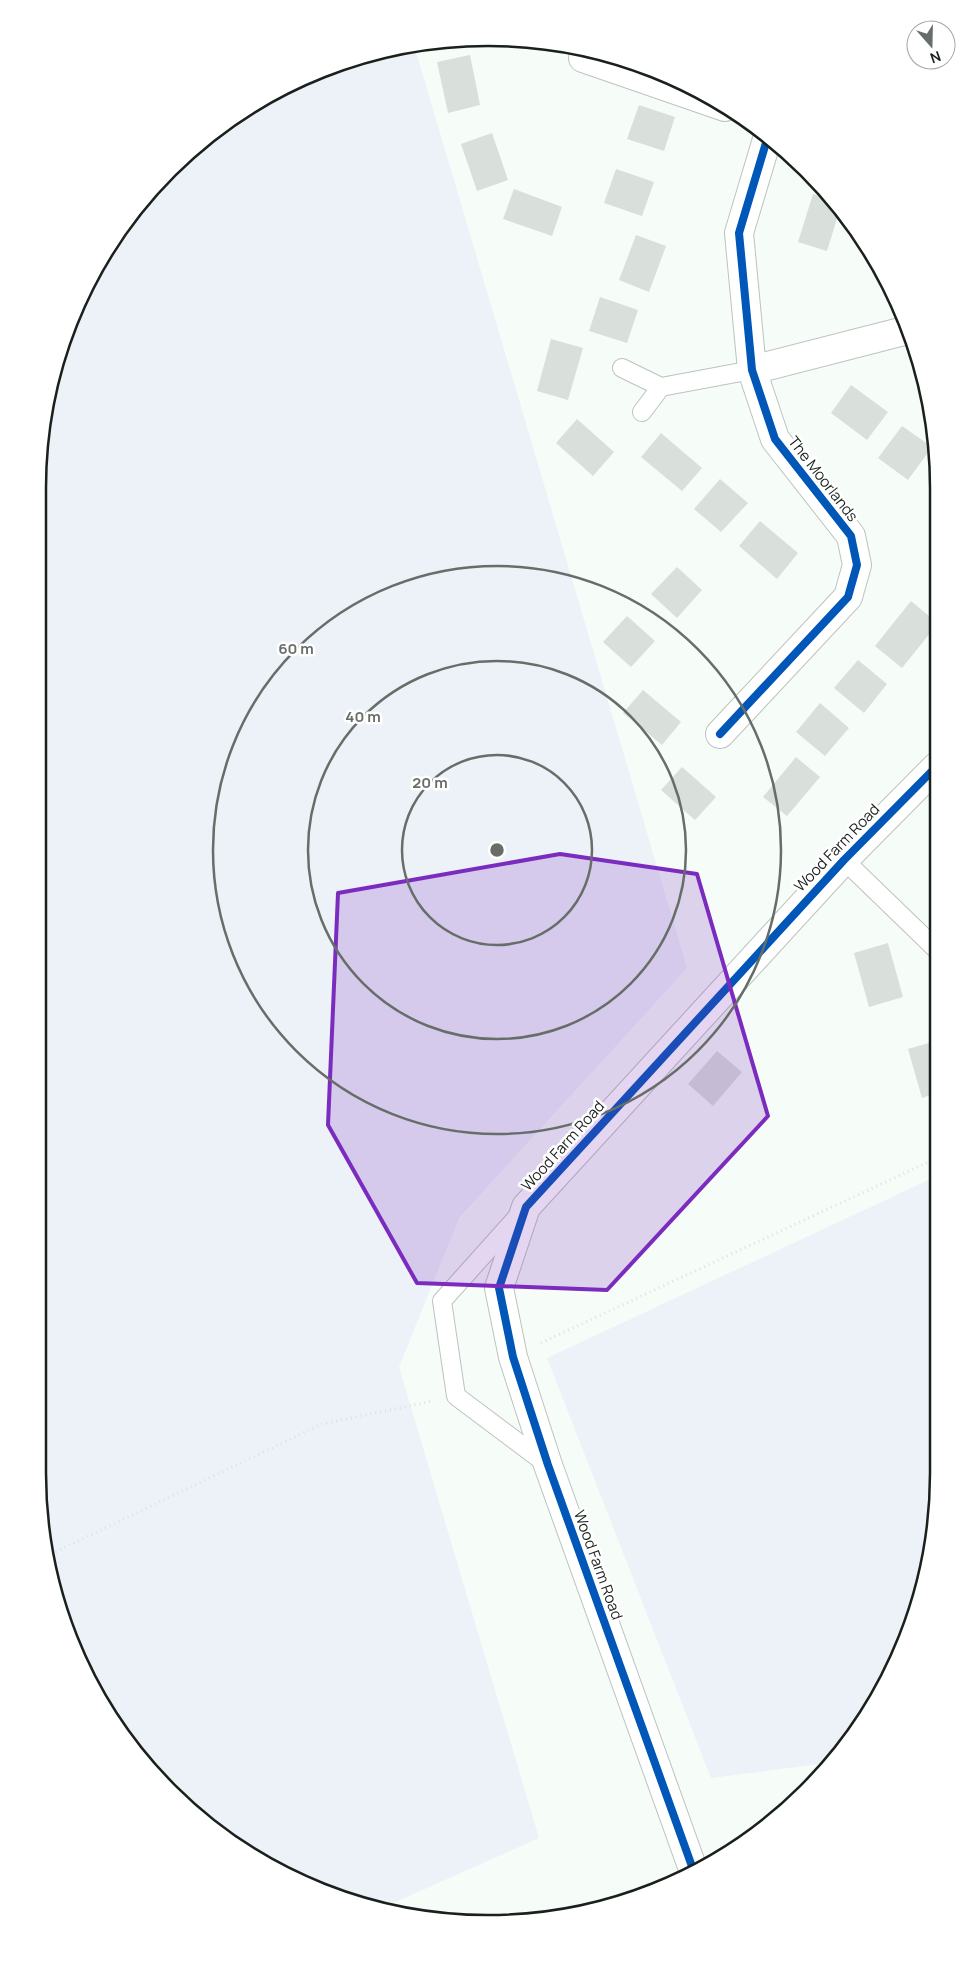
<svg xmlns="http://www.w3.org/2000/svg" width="976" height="1961" viewBox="0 0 976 1961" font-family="Manrope,sans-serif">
	<rect width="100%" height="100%" fill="#f6fcf7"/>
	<path fill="#ecf2f8" d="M414,45L687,968L459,1218L399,1367L539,1838L382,1908L263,1863L191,1812L131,1747L62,1618L38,1473V459L53,372L84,289L130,214L191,149L263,98L343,62Z
		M937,1176L938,1502L923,1589L892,1672L827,1763L711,1778L547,1358Z"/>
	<path fill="#d9dfda" d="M470,55L480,105L448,113L437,62Z
		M639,105L675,117L664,151L627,139Z
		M492,133L508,180L477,191L461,144Z
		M616,169L654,182L642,216L604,203Z
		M514,189L562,207L552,236L503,219Z
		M813,194L831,199L840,209L827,251L798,242Z
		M636,235L666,246L649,292L619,280Z
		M600,297L638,310L627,343L589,331Z
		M551,339L583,348L568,400L537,391Z
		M851,385L888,412L867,440L831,413Z
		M577,419L614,452L593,476L556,443Z
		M902,426L932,447L908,480L878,458Z
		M661,433L702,468L682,491L641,457Z
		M720,479L748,503L721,532L694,509Z
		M760,521L798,553L777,579L739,546Z
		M677,567L702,590L677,618L651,594Z
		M911,601L935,621V627L902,668L875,646Z
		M627,616L655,641L631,667L603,642Z
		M858,660L887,684L864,713L834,688Z
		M643,690L681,722L662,745L623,713Z
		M820,703L849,728L825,756L796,732Z
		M796,757L820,777L787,816L763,797Z
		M682,767L716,797L695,820L661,790Z
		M888,943L903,997L869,1007L854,953Z
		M936,1041V1093L922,1098L908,1049Z
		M717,1051L742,1072L713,1106L688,1084Z"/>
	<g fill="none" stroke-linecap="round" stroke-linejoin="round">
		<g stroke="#bdc3be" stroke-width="20">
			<path id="service" d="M622,368L661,387L752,370
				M642,412L661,387
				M844,860L936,949
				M519,1215L442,1301L456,1396L548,1465"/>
		</g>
		<g stroke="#bdc3be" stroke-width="30">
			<path id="minor" d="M583,58L725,107
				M752,370L908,330
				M720,734L848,597L857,565L851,536L775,439L752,370L739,233L768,136
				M694,1872L548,1465L513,1357L499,1288L526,1207L844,860L936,767"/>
		</g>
		<path stroke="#dfe1df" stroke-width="3" stroke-dasharray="1 4" stroke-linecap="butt" d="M541,1343L937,1158
			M51,1554L322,1424L433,1401"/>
		<use href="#service" stroke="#fefffe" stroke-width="18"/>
		<use href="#minor" stroke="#fefffe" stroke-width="28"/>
		<g stroke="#fff" stroke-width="11">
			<path id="cycleway" d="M720,734L848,597L857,565L851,536L775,439L752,370L739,233L768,136
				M694,1872L548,1465L513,1357L499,1288L526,1207L844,860L936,767"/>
		</g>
		<use href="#cycleway" stroke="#0057b8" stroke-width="8"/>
	</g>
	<path fill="#7b2cbf" fill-opacity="0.2" stroke="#7b2cbf" stroke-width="4" stroke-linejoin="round" d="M560,854L697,874L768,1116L607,1290L417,1283L328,1125L338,893Z"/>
	<g fill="none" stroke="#676e69" stroke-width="2.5">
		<circle cx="497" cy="850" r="95"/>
		<circle cx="497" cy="850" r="189"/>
		<circle cx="497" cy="850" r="284"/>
	</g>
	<g text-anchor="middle" stroke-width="5" stroke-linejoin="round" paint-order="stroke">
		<g font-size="15" fill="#1a211c" stroke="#fff">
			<text transform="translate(823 479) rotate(52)" y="5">The Moorlands</text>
			<text transform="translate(837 848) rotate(-46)" y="5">Wood Farm Road</text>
			<text transform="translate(563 1146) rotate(-48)" y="5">Wood Farm Road</text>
			<text transform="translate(598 1565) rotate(70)" y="5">Wood Farm Road</text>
		</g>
	</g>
	<path d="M0 0H976V1961H0ZM488 46H488A442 442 0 0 1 930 488V1473A442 442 0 0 1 488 1915H488A442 442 0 0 1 46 1473V488A442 442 0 0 1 488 46Z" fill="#fff" fill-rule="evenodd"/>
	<path fill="none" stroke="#1a211c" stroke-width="2.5" d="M488 46H488A442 442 0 0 1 930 488V1473A442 442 0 0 1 488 1915H488A442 442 0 0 1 46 1473V488A442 442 0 0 1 488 46Z"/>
	<circle cx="497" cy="850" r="8" fill="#676e69" stroke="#fff" stroke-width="2.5"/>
	<g font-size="15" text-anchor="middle" font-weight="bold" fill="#676e69" stroke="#fff" stroke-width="5" stroke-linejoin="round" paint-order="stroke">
		<text x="296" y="654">60 m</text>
		<text x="363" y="722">40 m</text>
		<text x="430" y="788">20 m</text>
	</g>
	<g transform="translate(931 45) rotate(160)"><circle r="24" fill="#ffffff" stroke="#a3a6a4"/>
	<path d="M0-4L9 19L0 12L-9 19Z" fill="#676e69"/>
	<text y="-8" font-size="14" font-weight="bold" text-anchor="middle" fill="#1a211c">N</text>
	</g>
</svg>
